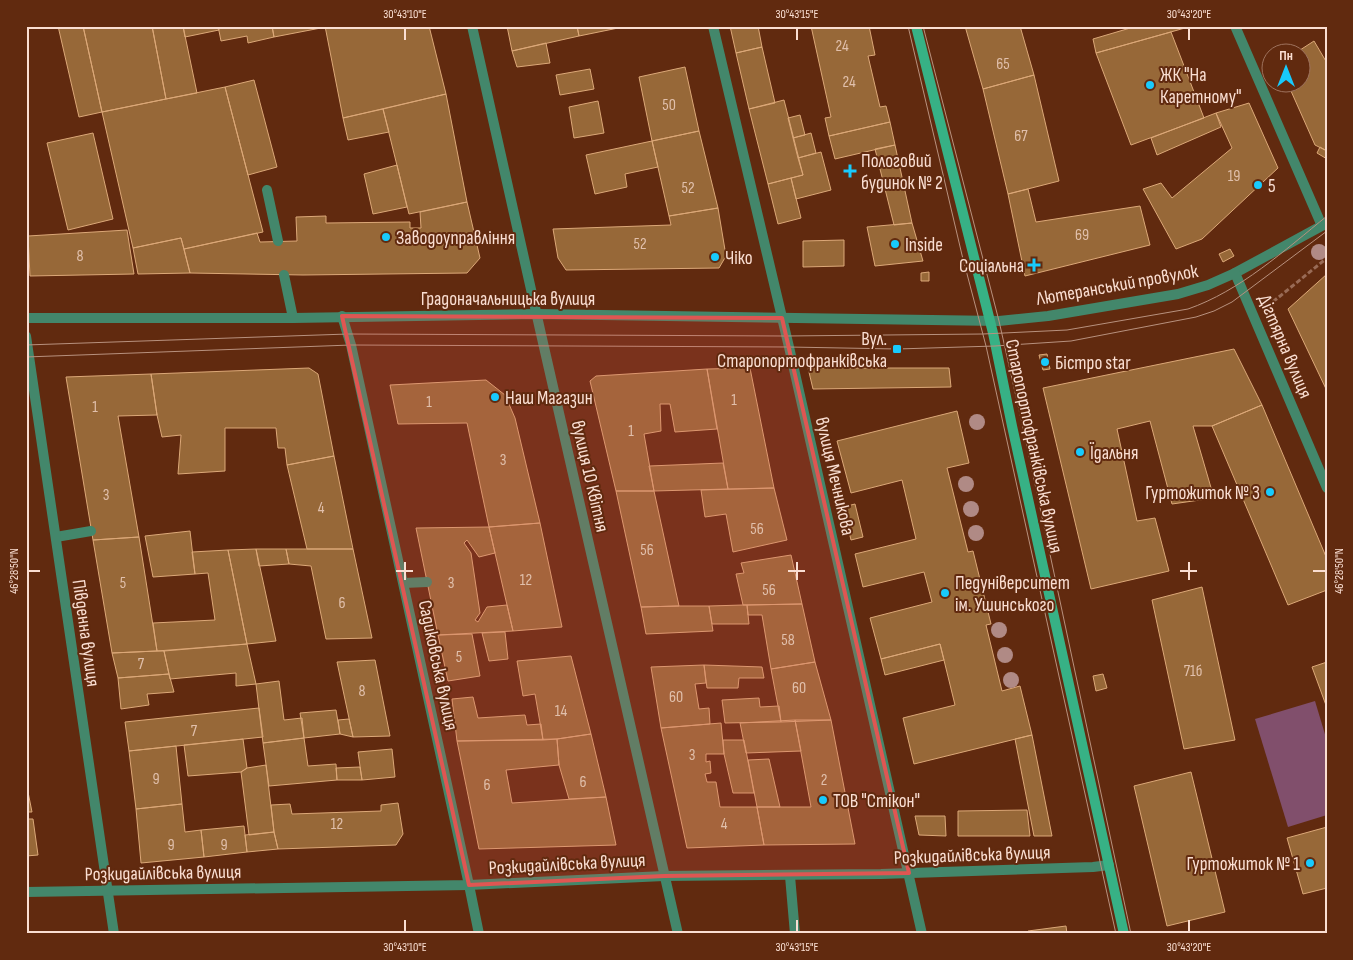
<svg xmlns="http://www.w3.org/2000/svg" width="1353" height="960" viewBox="0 0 1353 960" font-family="'Sofia Sans Condensed',sans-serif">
	<rect width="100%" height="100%" fill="#612a0f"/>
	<path fill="#814f6c" d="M1315,701L1327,741V815L1288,827L1255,719Z"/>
	<path fill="#976838" stroke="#dca878" d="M58,26H83L102,112L79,117Z
		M83,26H152L166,99L102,112Z
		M152,26H183L197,93L166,99Z
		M183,26H218L219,30L185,37Z
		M218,26H272L274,37L248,43L247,36L221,41Z
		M272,26H325L326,27L274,37Z
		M325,26H429L446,94L343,118Z
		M507,26H577L579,36L512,51Z
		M577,26H628L579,36Z
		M730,26H758L762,47L736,53Z
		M811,26H869L875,55L868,56L880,107L886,106L890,122L829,136L825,118L831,117Z
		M965,26H1020L1034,75L983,89Z
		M1137,26H1192L1096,53L1093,39Z
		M1171,32L1204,118L1131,145L1096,53Z
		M1314,41L1327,63V151L1315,145L1287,82H1300V52H1297Z
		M546,43L550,63L517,67L512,51Z
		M762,47L775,103L749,109L736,53Z
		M685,67L699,131L652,141L639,77Z
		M590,69L594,89L560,95L556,75Z
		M1034,75L1059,181L1008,194L983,89Z
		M254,80L277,167L248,175L225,87Z
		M225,87L263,232L184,249L181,238L133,248L102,112Z
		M446,94L467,202L409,214L383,109Z
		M784,100L803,175L768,184L749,109Z
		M598,101L604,133L574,138L569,107Z
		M1249,103L1278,168L1202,239L1176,249L1143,189L1161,183L1172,198L1232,148L1216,113Z
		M383,109L389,132L348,140L343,118Z
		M1216,113L1221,127L1157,155L1151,138Z
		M800,115L805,135L793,138L788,118Z
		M890,122L895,145L835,159L829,136Z
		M699,131L718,208L669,216L652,141Z
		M93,133L113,219L68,230L47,143Z
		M811,133L816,153L798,158L793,138Z
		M652,141L658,167L625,174L627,187L595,194L586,155Z
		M895,145L912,223L894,225L875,149Z
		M1320,147L1327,151V159L1317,153Z
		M821,152L831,190L796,199L791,178L803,175L798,158Z
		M397,165L407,207L373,214L364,174Z
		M791,178L801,218L778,224L768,184Z
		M1028,189L1036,222L1140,206L1150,245L1025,276L1008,194Z
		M467,202L480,258L467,273L303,275L190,273L184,249L257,233L260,242L297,241L296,217L326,216V223L410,222V228H421L420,212Z
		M718,208L726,256L719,268L566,270L558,258L553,229L671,225L669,216Z
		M912,223L923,261L875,266L867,227Z
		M127,230L134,274L30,276L28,236Z
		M181,238L190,273L138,274L133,248Z
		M844,240V266L803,267V241Z
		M1230,249L1234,256L1223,262L1219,254Z
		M929,272V281H921V273Z
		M1327,274V391L1288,309Z
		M1234,349L1262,405L1212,426H1193L1214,498L1172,504L1150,421L1117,429L1137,521L1155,518L1169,571L1091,589L1043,388Z
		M1047,354L1050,369L1043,370L1039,355Z
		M309,368L318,374L334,456L287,465L285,448H278L276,428H225V471L178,474L181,435L162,437L157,415L151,374Z
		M750,368L774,488L728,489L707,369Z
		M808,368H949L951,387L813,389Z
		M707,369L717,429L675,432L670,404H660L661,431L644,434L654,491H616L590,381L596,376Z
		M151,374L157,415L118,416L139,537L93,540L66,377Z
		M486,380L505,395L515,418L540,523L489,527L467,423L398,424L390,385Z
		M1262,405L1327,559V590L1288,605L1212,426Z
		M957,411L969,463L947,468L968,552L973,551L991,624L986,625L1002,691L1020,686L1032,735L914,764L903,718L955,705L940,644L881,659L870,618L932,602L924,572L863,587L855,554L916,539L902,480L851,493L837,441Z
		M334,456L353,549H307L287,465Z
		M723,463L728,489L654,491L649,466Z
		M774,488L787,540L733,552L726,514L705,517L701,490Z
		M616,491H654L679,606L641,607Z
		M855,504L863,537L851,540L843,507Z
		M540,523L562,627L513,631L489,527Z
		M489,527L495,553L479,557L467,540L464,543L471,553L480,613L475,620L478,622L487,607L507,605L513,631L438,635L416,528Z
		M190,531L195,574L153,577L145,536Z
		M139,537L157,651L112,653L93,540Z
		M256,549H286L289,564L259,566Z
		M256,549L276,641L247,644L228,550Z
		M286,549H353L372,638L326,639L311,566L289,564Z
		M228,550L247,644L157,651L153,623L215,620L208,573L195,574L192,552Z
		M791,555L802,604L743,605L736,574L744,573L741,563Z
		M1202,587L1235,740L1184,749L1152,600Z
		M802,604L815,662L771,669L762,615H748L747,605Z
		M743,605H747L749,624H712L709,606Z
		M679,606H709L713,631L646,634L641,607Z
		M505,632L508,659L489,661L482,633Z
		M472,634L480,676L448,681L438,635Z
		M247,644L256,684L236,686V673L170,679L164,651Z
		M940,644L944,660L885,675L881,659Z
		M157,651H164L169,674L118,678L112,653Z
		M571,656L591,734L557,739L543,740L535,694L523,696L517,661Z
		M375,660L390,736L353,737L337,662Z
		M815,662L831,720L781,722L771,669Z
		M1327,662V708L1312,667Z
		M704,665L706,683L695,684L699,709L709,708L710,724L661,728L651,667Z
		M704,665L762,667L764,678H739L738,688H707Z
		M169,674L174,692L147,694L149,705L121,709L118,678Z
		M1103,674L1107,688L1096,691L1093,676Z
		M279,681L284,720L302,718L304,738L263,743L256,684Z
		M473,697L478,718L525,715L527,725L541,724L543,740L457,741L452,699Z
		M759,698L760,707L779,706L781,722L725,723L722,700Z
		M259,708L263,737L129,751L125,722Z
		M336,710L340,734L304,738L300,713Z
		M349,719L353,737L340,734L338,720Z
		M795,720H831L855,844L764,845L757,807H811Z
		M795,720L801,751L746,753L740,723Z
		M721,723L724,754H706V762L710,761L711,773L705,774L707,782H716L720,807H757L764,845L687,848L661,728Z
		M591,734L606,797L569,799L559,765L557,739Z
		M1032,735L1052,836H1034L1015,739Z
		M304,738L308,766L336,764L337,780L269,786L263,743Z
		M243,739L247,768L241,772L188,776L184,745Z
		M557,739L559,765L506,770L512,803L606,797L616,845L479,849L457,741Z
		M723,740H744L754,793H733L724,754Z
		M176,746L182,804L136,809L129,751Z
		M392,749L395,777L362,780L358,752Z
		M769,759L780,807H757L748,760Z
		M266,765L274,832L249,835L241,772L247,768Z
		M360,767L362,780H337L336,768Z
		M1191,772L1225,912L1167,926L1134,786Z
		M26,782L32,812H26Z
		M398,803L403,834L396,845L278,849L274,832L271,805L290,804L292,814L381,811V805Z
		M182,804L185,832L201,830L204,857L141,863L136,809Z
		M1027,810L1030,836H958V811Z
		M915,816H945L946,836L919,835Z
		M26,819H33L38,855L26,856Z
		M244,826L247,852L204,857L201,830Z
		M1327,827V888L1303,894L1287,838Z
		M274,832L278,849L247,852L245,835Z
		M1066,926L1067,934H1028V931Z"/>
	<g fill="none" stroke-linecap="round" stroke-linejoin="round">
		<path stroke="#996b56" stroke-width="3" stroke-dasharray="5 2.5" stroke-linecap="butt" d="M1270,307L1269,305L1327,258"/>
		<path stroke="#43876b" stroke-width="10" d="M267,190L278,241
			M284,275L293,318
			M56,537L91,531
			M404,583L427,582
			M790,876L795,934"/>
		<path stroke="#43876b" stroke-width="10" d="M472,26L541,334L678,934
			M713,26L789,347L922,934
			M1235,26L1322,226
			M1235,273L1327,223
			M342,316L351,345L469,885L479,934
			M26,336L114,934"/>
		<path stroke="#43876b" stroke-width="10" d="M26,318H293L536,314L999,321L1048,316L1178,294L1208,285L1235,273L1327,488
			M26,892L469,885L664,876L881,874L1093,867L1109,865"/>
		<path stroke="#37b185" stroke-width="10" d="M916,26L993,333L1012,426L1124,934"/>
		<path stroke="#b8917e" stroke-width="1" d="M908,26L962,255L986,346L1116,934
			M923,26L999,321L1022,423L1131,934
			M26,345L348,334L786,336L983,334L1067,330L1188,309C1240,291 1285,250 1327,216
			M26,357L351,345L789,347L897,349L995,346L1071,341L1196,317L1214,311L1232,302L1327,231"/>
	</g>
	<g fill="#b08a85">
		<circle cx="1319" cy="252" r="8"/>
		<circle cx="977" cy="422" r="8"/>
		<circle cx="966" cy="484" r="8"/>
		<circle cx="971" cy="509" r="8"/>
		<circle cx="976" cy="533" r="8"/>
		<circle cx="999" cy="630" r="8"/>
		<circle cx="1005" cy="655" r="8"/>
		<circle cx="1011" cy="680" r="8"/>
	</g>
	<path fill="#df5652" fill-opacity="0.2" stroke="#df5652" stroke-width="4" stroke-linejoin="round" d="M342,316L782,318L909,873L664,876L469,885Z"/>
	<path fill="none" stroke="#faded2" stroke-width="2" d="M405,28V40M797,28V40M1189,28V40M405,562V580M797,562V580M1189,562V580M28,571H40M396,571H413M788,571H805M1180,571H1197M1313,571H1326M405,920V932M797,920V932M1189,920V932"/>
	<g fill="#18cafc" stroke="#612a0f" stroke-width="2">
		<circle cx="1150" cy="85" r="5"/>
		<path d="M847.5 163.5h5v5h5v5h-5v5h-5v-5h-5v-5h5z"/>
		<circle cx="1258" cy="185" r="5"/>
		<circle cx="386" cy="237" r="5"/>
		<circle cx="895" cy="244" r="5"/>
		<circle cx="715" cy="257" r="5"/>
		<path d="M1031.5 257.5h5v5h5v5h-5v5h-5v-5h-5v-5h5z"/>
		<rect x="892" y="344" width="10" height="10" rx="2.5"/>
		<circle cx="1045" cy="362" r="5"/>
		<circle cx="495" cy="397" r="5"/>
		<circle cx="1080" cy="452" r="5"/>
		<circle cx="1270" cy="492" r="5"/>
		<circle cx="945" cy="593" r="5"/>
		<circle cx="823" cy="800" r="5"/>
		<circle cx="1310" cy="863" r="5"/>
	</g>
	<g text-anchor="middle" stroke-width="4" stroke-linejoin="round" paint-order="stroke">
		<g font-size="16" fill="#e1c0ac">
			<text x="842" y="51">24</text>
			<text x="1003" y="69">65</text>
			<text x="849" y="87">24</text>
			<text x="669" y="110">50</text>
			<text x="1021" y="141">67</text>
			<text x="1234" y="181">19</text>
			<text x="688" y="193">52</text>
			<text x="1082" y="240">69</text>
			<text x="640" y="249">52</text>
			<text x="80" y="261">8</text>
			<text x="734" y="405">1</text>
			<text x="429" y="407">1</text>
			<text x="95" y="412">1</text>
			<text x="631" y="436">1</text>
			<text x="503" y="465">3</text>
			<text x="106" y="500">3</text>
			<text x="321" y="513">4</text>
			<text x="757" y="534">56</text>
			<text x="647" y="555">56</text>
			<text x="526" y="585">12</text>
			<text x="123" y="588">5</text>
			<text x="451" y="588">3</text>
			<text x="769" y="595">56</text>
			<text x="342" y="608">6</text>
			<text x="788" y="645">58</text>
			<text x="459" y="662">5</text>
			<text x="141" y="669">7</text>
			<text x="1193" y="676">71б</text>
			<text x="799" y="693">60</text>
			<text x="362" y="696">8</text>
			<text x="676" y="702">60</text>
			<text x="561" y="716">14</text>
			<text x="194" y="736">7</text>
			<text x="692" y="760">3</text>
			<text x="156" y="784">9</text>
			<text x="824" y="785">2</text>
			<text x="583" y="787">6</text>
			<text x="487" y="790">6</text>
			<text x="337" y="829">12</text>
			<text x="724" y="829">4</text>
			<text x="171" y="850">9</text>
			<text x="224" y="850">9</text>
		</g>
		<g font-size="19" fill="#faded2" stroke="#612a0f" text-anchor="start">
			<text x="1160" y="81">ЖК "На<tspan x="1160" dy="22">Каретному"</tspan></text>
			<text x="861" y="167">Пологовий<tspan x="861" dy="22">будинок № 2</tspan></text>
			<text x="1268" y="192">5</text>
			<text x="396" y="244">Заводоуправління</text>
			<text x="905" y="251">Inside</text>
			<text x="725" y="264">Чіко</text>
			<text x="1024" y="272" text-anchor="end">Соціальна</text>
			<text x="887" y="345" text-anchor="end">Вул.<tspan x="887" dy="22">Старопортофранківська</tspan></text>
			<text x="1055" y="369">Бістро star</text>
			<text x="505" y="404">Наш Магазин</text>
			<text x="1090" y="459">Їдальня</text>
			<text x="1260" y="499" text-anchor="end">Гуртожиток № 3</text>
			<text x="955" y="589">Педуніверситет<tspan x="955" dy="22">ім. Ушинського</tspan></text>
			<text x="833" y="807">ТОВ "Стікон"</text>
			<text x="1300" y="870" text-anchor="end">Гуртожиток № 1</text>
		</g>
		<g font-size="19" fill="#faded2" stroke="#612a0f">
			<text transform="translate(1117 284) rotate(-10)" y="7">Лютеранський провулок</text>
			<text x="508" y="305">Градоначальницька вулиця</text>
			<text transform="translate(1286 346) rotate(67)" y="7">Дігтярна вулиця</text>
			<text transform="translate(1035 446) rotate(78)" y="7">Старопортофранківська вулиця</text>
			<text transform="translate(591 476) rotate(77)" y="7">вулиця 10 Квітня</text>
			<text transform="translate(836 476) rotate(77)" y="7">вулиця Мечникова</text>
			<text transform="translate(87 633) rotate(82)" y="7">Південна вулиця</text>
			<text transform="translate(439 665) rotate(78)" y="7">Садиковська вулиця</text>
			<text transform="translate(972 854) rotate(-2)" y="7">Розкидайлівська вулиця</text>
			<text transform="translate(567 863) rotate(-3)" y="7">Розкидайлівська вулиця</text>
			<text transform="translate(163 872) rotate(-1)" y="7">Розкидайлівська вулиця</text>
		</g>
	</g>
	<rect width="1353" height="960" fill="none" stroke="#612a0f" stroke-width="55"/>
	<g transform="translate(1286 68)"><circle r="24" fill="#612a0f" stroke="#9e725d"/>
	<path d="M0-4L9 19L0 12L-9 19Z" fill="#18cafc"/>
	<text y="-8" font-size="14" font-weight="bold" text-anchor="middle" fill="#faded2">Пн</text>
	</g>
	<rect x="28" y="28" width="1298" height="904" fill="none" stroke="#faded2" stroke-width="2"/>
	<g font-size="12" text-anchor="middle" fill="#faded2">
		<text x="405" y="18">30°43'10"E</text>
		<text x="797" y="18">30°43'15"E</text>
		<text x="1189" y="18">30°43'20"E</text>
		<text transform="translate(14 571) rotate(-90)" y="4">46°28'50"N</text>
		<text transform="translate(1339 571) rotate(-90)" y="4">46°28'50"N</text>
		<text x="405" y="951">30°43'10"E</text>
		<text x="797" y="951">30°43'15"E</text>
		<text x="1189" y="951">30°43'20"E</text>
	</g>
</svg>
